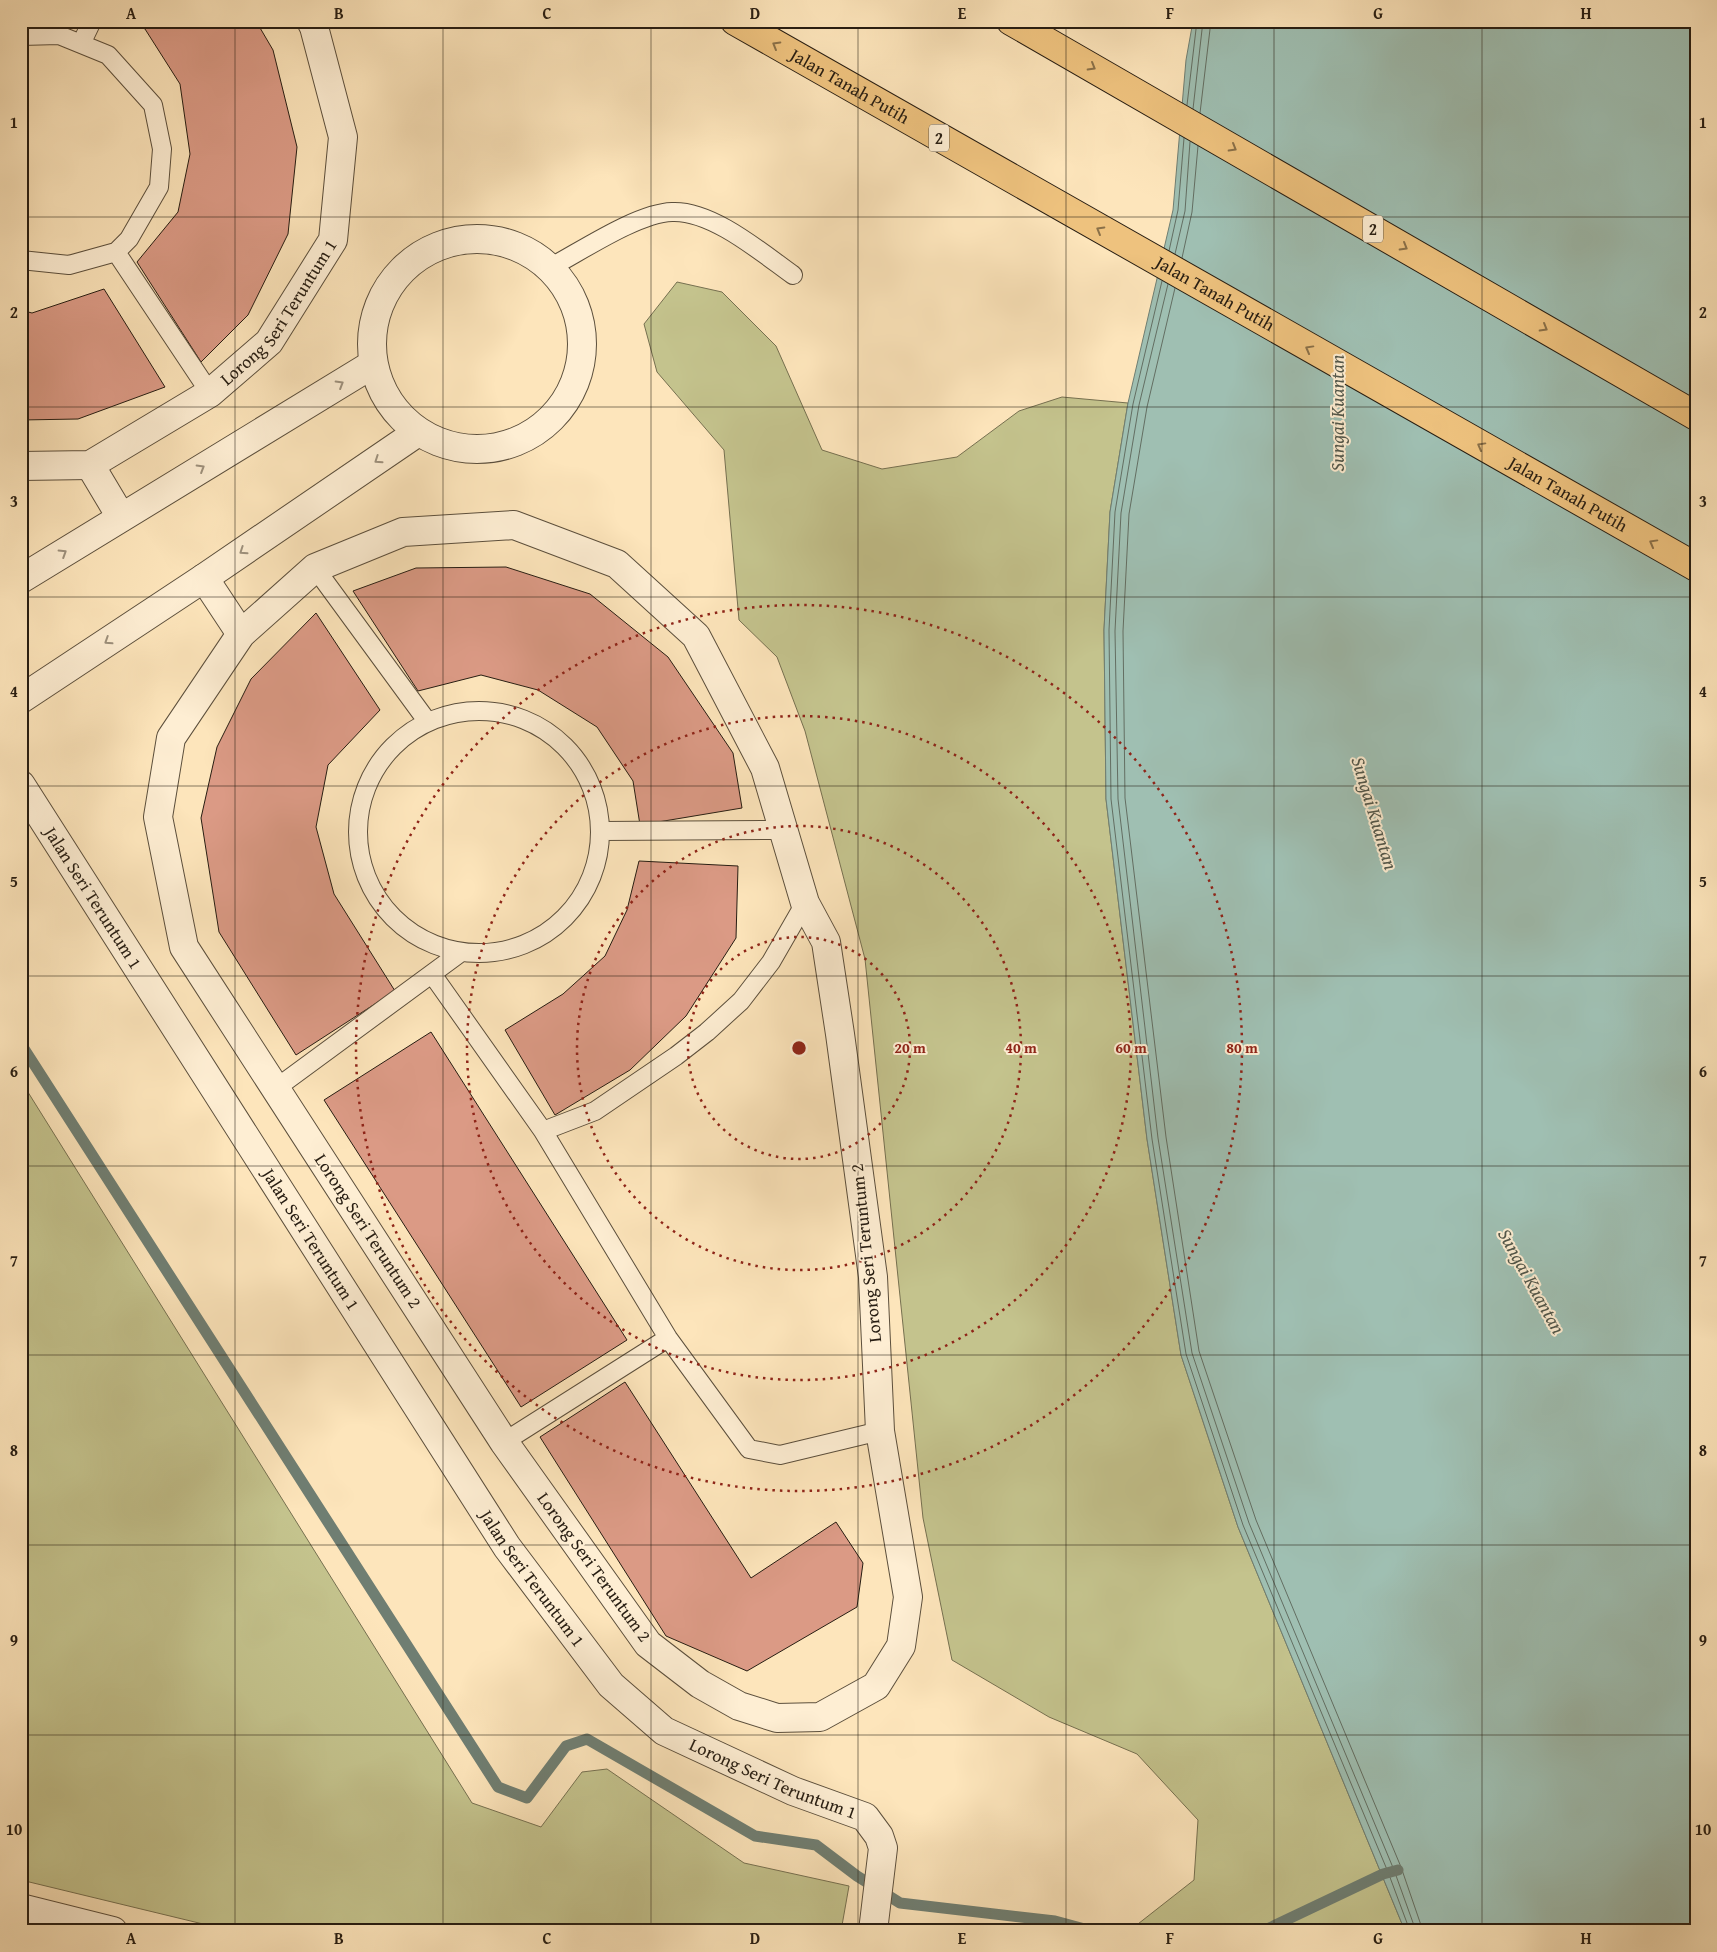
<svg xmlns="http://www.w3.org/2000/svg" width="1717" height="1952" viewBox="0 0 1717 1952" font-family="'Gentium Book Plus',serif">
	<rect width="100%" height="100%" fill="#fde5bb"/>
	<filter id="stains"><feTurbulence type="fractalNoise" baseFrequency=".004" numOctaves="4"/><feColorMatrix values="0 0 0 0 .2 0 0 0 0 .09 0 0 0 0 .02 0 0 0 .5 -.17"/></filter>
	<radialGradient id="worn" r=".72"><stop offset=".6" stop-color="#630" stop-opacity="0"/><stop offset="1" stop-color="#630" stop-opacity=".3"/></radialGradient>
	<path fill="#c4c38d" stroke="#767050" d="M677,282L722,292L776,346L822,450L882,469L957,457L1019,411L1062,397L1128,403L1110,512L1104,630L1106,799L1147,1139L1181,1355L1238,1527L1405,1931H1129L1194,1880L1198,1820L1137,1754L1049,1717L952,1660L923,1518L865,959L805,731L777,657L739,620L724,450L657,372L644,324Z
		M21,1081L472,1803L541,1827L582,1772L607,1769L744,1863L849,1886L841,1931H232L21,1880Z"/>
	<path fill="#9fbfb2" stroke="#6f7e72" d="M1193,21H1696V1931H1405L1238,1527L1181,1355L1147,1139L1106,799L1104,630L1110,512L1128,403L1173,210L1186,60Z"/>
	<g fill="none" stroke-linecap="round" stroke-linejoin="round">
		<path stroke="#636e62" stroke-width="1" d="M1187,105L1197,21
			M1193,109L1203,21
			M1200,113L1211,21
			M1169,251L1178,210L1184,138
			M1175,254L1185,211L1190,142
			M1182,258L1192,212L1198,146
			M1162,281L1133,404L1115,512L1109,630L1111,799L1152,1139L1186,1354L1243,1525L1388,1872L1410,1931
			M1168,284L1139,405L1121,513L1115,631L1118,799L1158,1138L1192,1353L1249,1523L1394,1870L1416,1931
			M1175,288L1147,407L1129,514L1123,631L1125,798L1166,1137L1199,1351L1256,1520L1401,1867L1423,1931"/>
		<path stroke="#6f7e72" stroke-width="11" d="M21,1044L498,1787L527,1798L566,1746L587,1739L755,1836L816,1845L857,1876L900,1903L1055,1921L1092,1931
			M1263,1931L1383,1874L1398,1870"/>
	</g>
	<path fill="#db9a85" stroke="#271d12" d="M134,21H256L273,50L297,147L288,234L248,315L201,362L137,262L178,212L190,154L180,84L145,29Z
		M104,289L165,387L78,419L21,420V310L32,313Z
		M506,567L590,594L668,657L733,753L742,808L640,825L633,781L597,727L538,690L481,675L418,691L353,591L416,568Z
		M316,613L380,710L328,765L316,827L334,894L395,991L296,1055L219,932L201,818L217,747L251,679Z
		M639,861L738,866L736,938L686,1016L630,1070L555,1115L505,1030L563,994L605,956L627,910Z
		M431,1032L627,1340L521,1407L324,1100Z
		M625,1382L751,1578L836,1522L863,1563L857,1607L747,1671L666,1636L540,1437Z"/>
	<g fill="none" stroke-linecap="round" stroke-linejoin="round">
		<g stroke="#5c4f3c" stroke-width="20">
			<path id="service" d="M21,36L59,35L108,55L153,105L162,149L159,187L129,239L116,252L69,265L21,260
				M81,44L92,21
				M116,252L210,393
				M551,267C583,250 638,213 672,212C712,210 762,253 793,275
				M315,568L427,721
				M358 832a121 121 0 1 1 242 0a121 121 0 1 1-242 0Z
				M601,831L783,830
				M432,974L543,1131L668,1338L749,1449L780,1455L880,1431
				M275,1089L460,953
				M543,1131L595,1111L676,1056L707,1032L741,1001L771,962L805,903
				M504,1442L668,1338"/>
		</g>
		<g stroke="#5c4f3c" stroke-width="30">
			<g id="minor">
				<circle cx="477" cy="344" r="105"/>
				<path d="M90,465L121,517"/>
				<path id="s1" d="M21,466L90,465L210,393L269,342L333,240L343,137L314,27L311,21"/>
				<path d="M514,525L617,564L696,636L765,768L805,903L826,942L840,1034L873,1277L880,1431L908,1597L901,1646L876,1686L820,1717L777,1718L739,1706L700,1684L648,1644L504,1442L184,947L158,817L171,738L241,634L315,568L403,532Z"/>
				<path d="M204,578L241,634"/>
				<path d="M21,579L373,364"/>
				<path d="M21,699L204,578L418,432"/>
				<path id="s2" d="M21,785L507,1547L611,1685L664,1731L793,1791L865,1817L879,1836L883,1848L873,1931"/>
				<path d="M21,1908L113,1931"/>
			</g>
		</g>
		<g stroke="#271d12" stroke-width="30">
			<g id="trunk">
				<path id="s3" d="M735,21L1696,567"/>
				<path d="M1011,21L1696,416"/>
			</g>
		</g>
		<use href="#service" stroke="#feeed3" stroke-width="18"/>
		<use href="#minor" stroke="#feeed3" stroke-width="28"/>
		<use href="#trunk" stroke="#eec27e" stroke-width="28"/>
	</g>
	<defs><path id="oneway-chevron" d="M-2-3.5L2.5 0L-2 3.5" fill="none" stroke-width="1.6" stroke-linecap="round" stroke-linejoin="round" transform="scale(1.25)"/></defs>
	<g stroke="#8a7048">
		<use href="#oneway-chevron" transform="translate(776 45) rotate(-150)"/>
		<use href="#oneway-chevron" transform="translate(1092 67) rotate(30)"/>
		<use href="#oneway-chevron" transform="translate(1233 148) rotate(30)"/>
		<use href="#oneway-chevron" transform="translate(1100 230) rotate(-150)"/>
		<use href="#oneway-chevron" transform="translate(1404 247) rotate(30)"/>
		<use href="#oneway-chevron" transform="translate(1544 328) rotate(30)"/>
		<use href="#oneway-chevron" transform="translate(1309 349) rotate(-151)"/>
		<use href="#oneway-chevron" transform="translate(1481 446) rotate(-151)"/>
		<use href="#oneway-chevron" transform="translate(1653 543) rotate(-151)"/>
	</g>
	<g stroke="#9d907c">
		<use href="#oneway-chevron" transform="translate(340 384) rotate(-31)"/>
		<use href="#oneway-chevron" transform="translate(378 460) rotate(146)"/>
		<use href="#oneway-chevron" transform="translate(201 468) rotate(-31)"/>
		<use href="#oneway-chevron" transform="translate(243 551) rotate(146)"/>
		<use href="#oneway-chevron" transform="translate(63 553) rotate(-32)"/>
		<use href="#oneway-chevron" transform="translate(108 641) rotate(147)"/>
	</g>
	<path fill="none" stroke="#271d12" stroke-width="1" stroke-opacity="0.55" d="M235,21V1931M443,21V1931M651,21V1931M858,21V1931M1066,21V1931M1274,21V1931M1482,21V1931M21,217H1696M21,407H1696M21,597H1696M21,786H1696M21,976H1696M21,1166H1696M21,1355H1696M21,1545H1696M21,1735H1696"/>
	<g fill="none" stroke="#8f2418" stroke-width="2.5" stroke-dasharray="2.5 5">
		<circle cx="799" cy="1048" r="111"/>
		<circle cx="799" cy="1048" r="222"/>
		<circle cx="799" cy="1048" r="332"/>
		<circle cx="799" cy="1048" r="443"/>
	</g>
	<g text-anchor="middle" stroke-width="4" stroke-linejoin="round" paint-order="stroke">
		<g fill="#feeed3" stroke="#685c4c" stroke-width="1">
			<rect x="929" y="124.5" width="20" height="27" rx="4"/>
			<rect x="1363" y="215.5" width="20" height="27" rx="4"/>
		</g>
		<g font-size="16" font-weight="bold" fill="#271d12">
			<text x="939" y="144">2</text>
			<text x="1373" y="235">2</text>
		</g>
		<g font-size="18" fill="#271d12" stroke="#feeed3">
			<text dy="6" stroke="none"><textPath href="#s3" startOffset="132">Jalan Tanah Putih</textPath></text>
			<text dy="6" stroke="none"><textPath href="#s3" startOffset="552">Jalan Tanah Putih</textPath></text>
			<text dy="6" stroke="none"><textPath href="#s1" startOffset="316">Lorong Seri Teruntum 1</textPath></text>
			<text dy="6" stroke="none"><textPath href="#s3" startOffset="958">Jalan Tanah Putih</textPath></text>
			<text dy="6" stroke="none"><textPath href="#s2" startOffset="134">Jalan Seri Teruntum 1</textPath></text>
			<text transform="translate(368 1231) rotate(57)" y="6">Lorong Seri Teruntum 2</text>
			<text dy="6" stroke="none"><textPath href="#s2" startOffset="539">Jalan Seri Teruntum 1</textPath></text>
			<text transform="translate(866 1253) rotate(-96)" y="6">Lorong Seri Teruntum 2</text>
			<text transform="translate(594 1567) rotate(54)" y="6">Lorong Seri Teruntum 2</text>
			<text dy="6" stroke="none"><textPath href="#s2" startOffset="944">Jalan Seri Teruntum 1</textPath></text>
			<text dy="6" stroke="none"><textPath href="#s2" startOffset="1266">Lorong Seri Teruntum 1</textPath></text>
		</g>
		<g font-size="19" font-style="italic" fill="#51564a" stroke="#feeed3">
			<text transform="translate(1337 413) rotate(-90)" y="7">Sungai Kuantan</text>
			<text transform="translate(1375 813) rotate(73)" y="7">Sungai Kuantan</text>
			<text transform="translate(1532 1281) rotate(61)" y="7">Sungai Kuantan</text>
		</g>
	</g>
	<circle cx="799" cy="1048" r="8" fill="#8f2418" stroke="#feeed3" stroke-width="2.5"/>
	<g font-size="15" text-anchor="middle" font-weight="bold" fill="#8f2418" stroke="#feeed3" stroke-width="4" stroke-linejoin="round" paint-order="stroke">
		<text x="910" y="1053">20 m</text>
		<text x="1021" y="1053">40 m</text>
		<text x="1131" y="1053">60 m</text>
		<text x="1242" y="1053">80 m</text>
	</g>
	<rect width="1717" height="1952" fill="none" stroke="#fde5bb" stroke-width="55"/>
	<rect x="28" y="28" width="1662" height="1896" fill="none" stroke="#271d12" stroke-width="2"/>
	<g font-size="16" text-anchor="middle" font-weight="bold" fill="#271d12">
		<text x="131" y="19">A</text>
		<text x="339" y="19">B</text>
		<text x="547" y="19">C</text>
		<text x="755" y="19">D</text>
		<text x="962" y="19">E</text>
		<text x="1170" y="19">F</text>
		<text x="1378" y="19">G</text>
		<text x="1586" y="19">H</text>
		<text x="14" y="128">1</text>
		<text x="1703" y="128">1</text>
		<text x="14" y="318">2</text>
		<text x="1703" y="318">2</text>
		<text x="14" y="507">3</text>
		<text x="1703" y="507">3</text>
		<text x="14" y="697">4</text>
		<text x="1703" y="697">4</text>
		<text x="14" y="887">5</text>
		<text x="1703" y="887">5</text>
		<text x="14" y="1077">6</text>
		<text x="1703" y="1077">6</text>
		<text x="14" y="1266">7</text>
		<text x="1703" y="1266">7</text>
		<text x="14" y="1456">8</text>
		<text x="1703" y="1456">8</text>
		<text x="14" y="1646">9</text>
		<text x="1703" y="1646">9</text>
		<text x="14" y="1835">10</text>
		<text x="1703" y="1835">10</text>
		<text x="131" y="1944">A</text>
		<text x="339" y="1944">B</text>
		<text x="547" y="1944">C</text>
		<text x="755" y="1944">D</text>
		<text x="962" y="1944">E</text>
		<text x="1170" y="1944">F</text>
		<text x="1378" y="1944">G</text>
		<text x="1586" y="1944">H</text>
	</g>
	<rect width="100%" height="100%" filter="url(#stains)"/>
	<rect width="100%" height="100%" fill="url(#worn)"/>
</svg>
